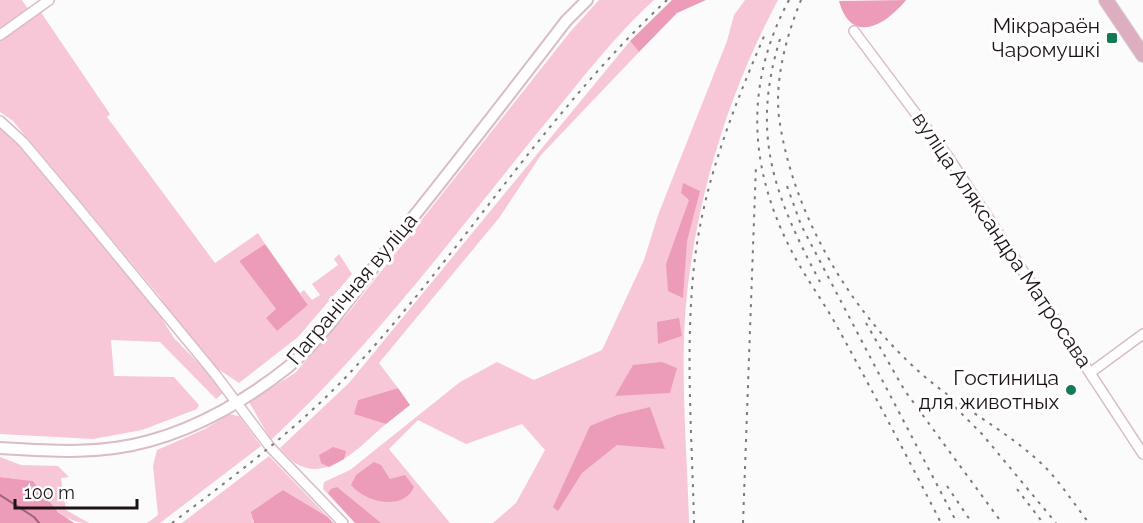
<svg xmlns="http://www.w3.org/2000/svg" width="1143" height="523" viewBox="0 0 1143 523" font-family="Raleway,sans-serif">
	<rect width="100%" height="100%" fill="#fbfbfb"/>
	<path fill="#f8c7d7" d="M0,0H22L28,9L0,30Z
		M599,0H654C610,40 573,91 534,137C450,241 369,349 271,440L249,402L295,373L349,312L570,32Z
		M745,0H778C732,86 702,180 689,277C678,357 687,442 689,523H493L516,503L545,450L522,424L466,444L418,420L389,449L450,523H355L323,489L324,482L350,470L460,382L497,362L534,380L602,350L644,260L658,215L727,41L734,15Z
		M40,11L110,114L107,117L215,263L258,233L265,244L239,261L276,309V331L308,305L300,293L304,290L312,300L320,295L312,284L338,265L334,259L339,254L352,274L298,337L239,383L215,367L179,331L160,297L13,121L0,112V39Z
		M630,41L639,52L541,155L499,218L379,363L398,388L358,400L355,413L386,424C364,442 330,483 297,464C291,461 285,453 280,448L349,383Z
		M0,121L150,300L174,338L213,378L223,393L216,399L160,342L111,340L114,376L174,377L199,405L197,409L142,430L93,439L0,434Z
		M229,414L239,416L261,446L160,523H147L158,515L153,466L157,450L205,429Z
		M269,456L328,517L283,490L252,520L254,523H182Z
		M0,457L21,465L58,466L69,477L61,478L66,510L89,523C60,523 50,502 33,481L0,477Z"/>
	<path fill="#ec9cb9" d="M672,0H706L677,13L639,52L630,41Z
		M906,0C885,26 851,45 839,1Z
		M683,183L700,191L687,241L683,298L668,291L666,264L689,200L681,193Z
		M265,244L308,305L277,331L266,318L276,309L239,261Z
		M679,318L682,336L658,344L657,322Z
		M662,362L677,368L670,393L615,396L633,365Z
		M398,388L410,405L386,424L354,414L358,400Z
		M650,407L665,449L617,445L582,473L558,511L553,507L590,426L617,415Z
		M333,447L346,451L344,459L329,467L321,463L319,455Z
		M374,462L381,465L390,479L405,475L414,487C403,512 365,502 351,485L356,475Z
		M0,477L33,481L58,512L74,523H0Z
		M337,487L381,523H355L328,493L331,489Z
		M283,490L328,517L333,523H254L251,512Z"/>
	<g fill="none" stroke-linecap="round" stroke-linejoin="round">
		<path stroke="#9d6479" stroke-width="2" d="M0,495L34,517L39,523"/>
		<g stroke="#dabcc6" stroke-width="12">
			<path id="minor" d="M854,31L949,158L1143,454
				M0,35L49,0
				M0,121L23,142L75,204L215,374L270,447L343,523
				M1090,373L1143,334"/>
		</g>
		<g stroke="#dabcc6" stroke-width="14">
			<path id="tertiary" d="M0,448C50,451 99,455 149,441C198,428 248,399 288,367C323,338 358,287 387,250C448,174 507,98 566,21L587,0"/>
		</g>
		<g stroke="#d6d5d5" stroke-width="16">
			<path id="primary" d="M1106,0L1143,55"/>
		</g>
		<use href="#minor" stroke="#fff" stroke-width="9"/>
		<use href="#tertiary" stroke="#fff" stroke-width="10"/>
		<use href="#primary" stroke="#ddaebf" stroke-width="14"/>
		<path stroke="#7d787a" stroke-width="2" stroke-dasharray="3 6" stroke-linecap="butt" d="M789,0C745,82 748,165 790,248C804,276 824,302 839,330C874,394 908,458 941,523
			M801,0C786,37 773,84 780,124C795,218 852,314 924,376C962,409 1008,431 1044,466C1061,483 1074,504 1089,523
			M780,39C750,136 775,197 820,282
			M787,186L801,225L957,523
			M866,323L905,391L1002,523
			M955,407L982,434L1056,523
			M947,486L972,523
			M1017,489L1043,523
			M172,523C233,477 293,432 346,377C459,257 546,112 667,0
			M694,523C692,433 684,339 696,250C707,174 735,104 765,34
			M743,523L756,165"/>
	</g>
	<g fill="#137b54" stroke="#fff" stroke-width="2">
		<rect x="1106" y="32" width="12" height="12" rx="3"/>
		<circle cx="1071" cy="390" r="6"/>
	</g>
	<g text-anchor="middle" stroke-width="6" stroke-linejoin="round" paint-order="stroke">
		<g font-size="21" fill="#1d1317" stroke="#fff" text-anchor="end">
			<text x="1100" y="33">Мікрараён<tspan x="1100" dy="24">Чаромушкі</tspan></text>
			<text x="1059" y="385">Гостиница<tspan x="1059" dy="24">для животных</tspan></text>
		</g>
		<g font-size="21" fill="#1d1317" stroke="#fff">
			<text transform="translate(1002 240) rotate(56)" y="7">вуліца Аляксандра Матросава</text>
			<text transform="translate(352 289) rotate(-50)" y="7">Пагранічная вуліца</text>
		</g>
	</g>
	<path d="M15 499v9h122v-9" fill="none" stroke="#1d1317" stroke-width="3"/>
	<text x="24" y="499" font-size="18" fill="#1d1317" stroke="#ffffff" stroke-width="4.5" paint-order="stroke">100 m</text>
</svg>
